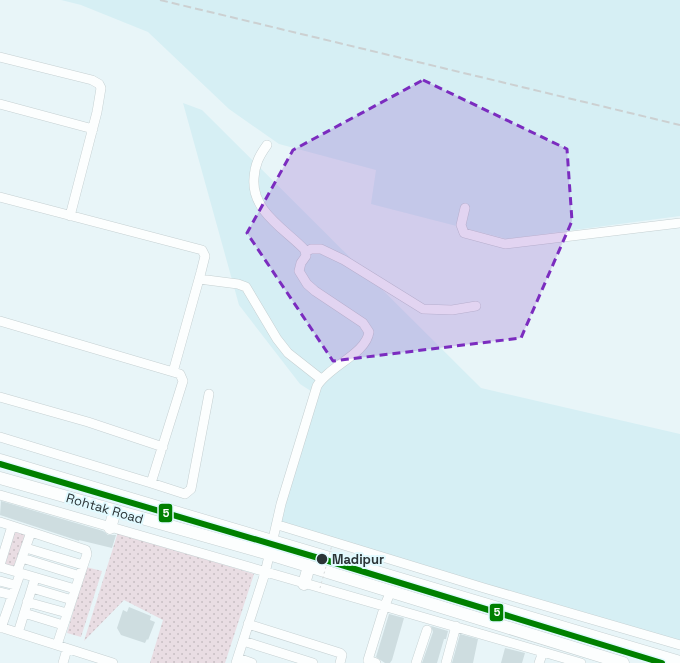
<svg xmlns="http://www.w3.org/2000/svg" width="680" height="663" viewBox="0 0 680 663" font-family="'Space Grotesk',sans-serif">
	<defs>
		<pattern id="green-dots" width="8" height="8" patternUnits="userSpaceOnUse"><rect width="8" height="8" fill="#e9dde3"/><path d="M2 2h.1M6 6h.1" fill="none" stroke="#c8bec3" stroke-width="1.8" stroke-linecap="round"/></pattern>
	</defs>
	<rect width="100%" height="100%" fill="#e8f5f8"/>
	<path fill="#d6eff4" d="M61,0H680V216L507,239L371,204L376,170L279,144L229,109L148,32L81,5Z
		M183,103L202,110L481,388L680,434V647L271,524L314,393L300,384L239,305Z"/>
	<path fill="url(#green-dots)" d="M15,530L28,534L16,570L4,566Z
		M118,532L254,574L225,663H150L163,620L124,600L84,641Z
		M86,567L102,571L81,637L67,633Z"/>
	<path fill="#cedde0" d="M1,501L103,531L108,535H116L112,548L79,540V541L0,515Z
		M129,607L151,616L150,620L155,622L148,640L147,639L145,643L121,635L117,628L123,610L127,612Z
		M389,614L404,618L392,660L390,663H385L376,657Z
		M431,626L448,631L446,639H444L437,663H422L433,632Z
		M460,634L478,639L473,663H452Z
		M505,648L525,653L522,663H501Z"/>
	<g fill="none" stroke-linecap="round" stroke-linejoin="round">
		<g stroke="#c5d0d2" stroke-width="10">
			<path id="minor" d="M0,57L92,80L99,84L101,88L97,112L70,216
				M0,104L93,129
				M267,145C259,156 255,164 254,178C251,211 285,229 305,250L306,256L301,263L299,271L307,284L315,291L363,323L369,332C366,354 329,366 317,386L281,504L276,526
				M0,197L202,250L205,256L201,272L173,372
				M465,208L461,225L464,233L505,244L680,223
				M306,252L311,249H321L344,260L423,309L452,310L476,306
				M199,279L238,284L246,287L277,339L288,353L321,379
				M0,321L180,374L183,381L151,483L0,437
				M0,397L88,422L163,447
				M151,483L185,494L191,489L209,394
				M0,495L581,663
				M0,522L31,532L17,572
				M31,532L86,550L87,554L57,645
				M26,548L83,565
				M22,558L80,576
				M0,565L12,526
				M0,567L75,589
				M0,581L15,585
				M32,588L72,600
				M0,592L12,595
				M27,602L67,613
				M24,613L63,625
				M248,624L340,653L342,655L340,663
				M0,627L113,663
				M1,628L20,574
				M18,633L35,578
				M243,641L313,663
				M238,658L252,663
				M63,663L67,649
				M236,663L265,573L276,526L278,525L484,588L680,645
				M376,663L368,660L385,605L391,591
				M416,663L427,630
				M446,663L456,626
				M539,663L543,652"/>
		</g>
		<g stroke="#c5d0d2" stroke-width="13">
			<path id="major" d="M0,460L680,662
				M0,478L269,554L623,663
				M110,528L115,511
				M304,584L309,566"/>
		</g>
		<use href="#minor" stroke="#fcfefe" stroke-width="9"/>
		<use href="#major" stroke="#fcfefe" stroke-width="12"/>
		<path stroke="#ccd0d1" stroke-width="2" stroke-dasharray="8 4" stroke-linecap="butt" d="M160,0L680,125"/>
		<path stroke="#d7dbdc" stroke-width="1" stroke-dasharray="2 3" stroke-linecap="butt" d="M320,588L332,545"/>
		<g stroke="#e1faff" stroke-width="9">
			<path id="metro-1" d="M0,464L322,559L662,663"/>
		</g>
		<use href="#metro-1" stroke="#008000" stroke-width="6"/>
	</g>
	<path fill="#7b2cbf" fill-opacity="0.2" stroke="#7b2cbf" stroke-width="3" stroke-dasharray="8 5" stroke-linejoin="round" d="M423,80L567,149L572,221L521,338L333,361L247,233L293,150Z"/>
	<circle fill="#2b3436" stroke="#e1faff" stroke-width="1.5" cx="322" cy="559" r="6"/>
	<g text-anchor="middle" stroke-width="4" stroke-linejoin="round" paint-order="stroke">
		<g font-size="13" fill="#2b3436" stroke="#e1faff">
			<text transform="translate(105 508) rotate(16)" y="5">Rohtak Road</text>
		</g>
		<g font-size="13" font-weight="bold" fill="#2b3436" stroke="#e1faff" text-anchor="start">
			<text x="332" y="564">Madipur</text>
		</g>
	</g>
	<g stroke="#e1faff" stroke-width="1.5">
		<rect x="158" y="503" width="15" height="20" rx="4" fill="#008000"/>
		<rect x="489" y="603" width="15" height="19" rx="4" fill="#008000"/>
	</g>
	<g font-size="11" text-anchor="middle" font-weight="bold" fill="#fff">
		<text x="166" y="517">5</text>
		<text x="497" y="616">5</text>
	</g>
</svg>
